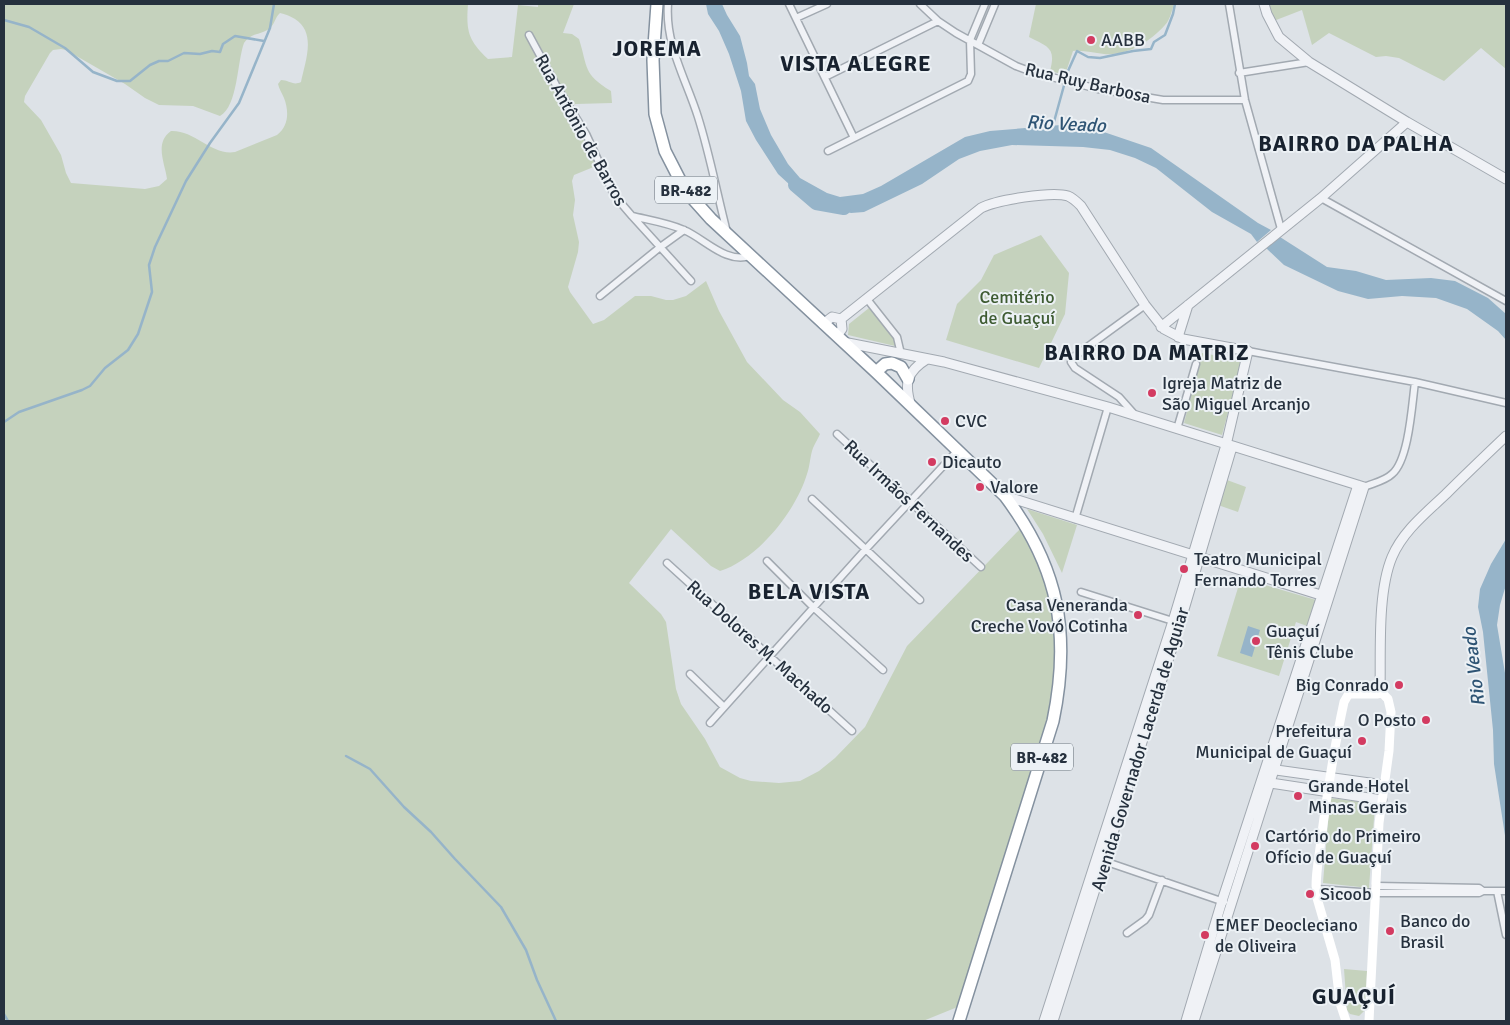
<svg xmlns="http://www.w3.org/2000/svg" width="1510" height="1025" viewBox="0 0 1510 1025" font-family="Signika,sans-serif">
	<rect width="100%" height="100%" fill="#dde2e7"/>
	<path fill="#c5d2bd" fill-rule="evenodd" d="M4,4H468C466,31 468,40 488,59L512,57L518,5L538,7V4H574L563,33L572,34L579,39C588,68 583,74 611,91L612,103L576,104L565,107L584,140L596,166L574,175L572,181L575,200L573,215L579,242L578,252L568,287L570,292L593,324L604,320L635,296H651L666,300H673L686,296L706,281L719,311L747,362L783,400L800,412L820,434C818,439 815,443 813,448C810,456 810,466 807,474C796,511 758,559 720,571L711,566L671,529L629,583L661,614L666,622L676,689L681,704L705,739L720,767L740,778L751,781L779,783L800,781L819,771L835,758L865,727L907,646L1020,529L1037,562L1048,591L1055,617L1056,695L960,1006L923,1021H4ZM280,13C285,14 290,16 295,19C317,33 305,62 301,82C293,86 289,80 281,80L278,84C279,89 282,93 284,98C289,111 289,126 277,135L235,152C212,156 195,130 171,131C154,143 165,163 167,179L159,186L145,189L71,183L66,173L61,155L41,120L24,102L25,96L50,53L53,50L61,49L66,50L125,84L145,98L159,105L193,106L220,116C238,106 237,62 244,43C252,32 262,35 270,28C275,24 275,17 280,13Z
		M1036,4H1174C1172,10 1170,20 1165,25C1150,42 1127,56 1104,54C1093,53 1084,50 1073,51L1065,75L1050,71C1056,48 1049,47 1029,37Z
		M1267,4H1506V69L1481,48L1444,81L1399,58L1386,56L1376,57L1329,33L1312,45L1302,10L1271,22Z
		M1041,235L1069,273L1065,314L1039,368L946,340L957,304L981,280L994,255Z
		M869,308L895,339V346L848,335L849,324Z
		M1202,353L1242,360L1222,435L1184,423Z
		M1227,480L1246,487L1238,512L1218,505Z
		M1027,509L1077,525L1062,573L1043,534Z
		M1241,578L1316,600L1307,626L1296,622L1279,676L1217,656Z
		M1330,798L1375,804L1369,888L1323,883Z
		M1344,969L1367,971L1365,1010L1359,1016L1350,1014L1347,1010Z"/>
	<path fill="#96b4c9" d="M706,4H722L727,15L740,36L747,63L749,76L755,84L760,109L771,135L788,164L800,178L827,193L840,197L863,194L881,186L965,137L990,131L1061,125L1092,128L1151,148L1258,223L1271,230L1257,242L1251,234L1212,212L1156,168L1135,158L1110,150L1083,147L1012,145L980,151L959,159L922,184L864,212L851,213L831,208L797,191L790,185L778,174L756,140L746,121L741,91L729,54L719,31L708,14Z
		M1280,237L1327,267L1356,271L1386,280L1431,278L1455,281L1488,298L1506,314V340L1498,331L1467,309L1436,298L1402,296L1368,299L1338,291L1284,265L1266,248Z
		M1506,539V585L1500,605L1497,625L1506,679V842L1494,764L1493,730L1483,632L1478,607L1480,589L1491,564Z
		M1248,626L1260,630L1252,657L1240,653Z"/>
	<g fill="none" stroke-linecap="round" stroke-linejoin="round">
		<path stroke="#96b4c9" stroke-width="2.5" d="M4,20L29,27L65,48L93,72L117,81H130L150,65L159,61H168L184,53L200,54L212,51L220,52L223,44L235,36L264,41
			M1052,129L1068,71L1077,51L1088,57L1100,58L1133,51L1151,49L1154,42L1165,35L1173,14L1175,4
			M4,422L19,412L82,390L90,386L105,368L128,350L138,334L152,292L149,265L155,247L186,181L210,143L239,103L270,28L274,4
			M346,756L370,769L404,807L431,832L455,859L501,907L526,950L537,980L556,1021
			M4,1014L8,1021"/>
		<path stroke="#96b4c9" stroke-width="14" d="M795,185L816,203L844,208"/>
		<g stroke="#a2a9b1" stroke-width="9">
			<path id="minor" d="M668,4C665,45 686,79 698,117C710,155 717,194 727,232
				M789,4L854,138
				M920,4L938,21L956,33L1016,66L1032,72L1098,89L1163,100H1245
				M1229,4L1245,100L1281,229
				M796,18L827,4
				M529,35L556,85L586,134L614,195L632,216C649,220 668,223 684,230C705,239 726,264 750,256
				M978,45L995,4
				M1239,73L1309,62
				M825,77L938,21
				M828,151L968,81L971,74L970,40L985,4
				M1321,198L1506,301
				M632,216L691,281
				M600,296L659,248L684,230
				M867,299L897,337L901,354
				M1248,351L1415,382L1506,403
				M1135,415L1119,397L1075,368L1071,362L1075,356L1145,305
				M1177,429L1196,364
				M837,434L981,567
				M1364,487C1373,483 1385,481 1392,474C1409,460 1412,404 1415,382
				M812,499L920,600
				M1075,519L1108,407
				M767,561L813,607L883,670
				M667,563L852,731
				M1081,592L1176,622
				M690,674L724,707
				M710,723L865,550L958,450
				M1101,860L1224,902
				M1316,889L1376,893H1479L1483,891L1479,888L1376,886
				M1483,891H1506
				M1497,891L1506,935
				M1127,933L1145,920L1149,915L1162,880"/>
		</g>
		<g stroke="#a2a9b1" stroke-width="11">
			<path id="tertiary" d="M1264,4L1267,14L1279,37L1309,62L1407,122L1506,179
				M841,319L981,208C996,200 1052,191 1068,196C1073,198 1077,202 1081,206L1145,305L1164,329L1183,339L1248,351L1226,445L1173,621L1044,1021
				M823,324L832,317L841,319L842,329L837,336
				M1161,327L1321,198L1407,122
				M1178,337L1188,305
				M843,342L944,362L1108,407L1364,487L1194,1021
				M911,406C904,384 906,372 927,359
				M1005,496L1327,597
				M1380,693C1381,653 1377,593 1392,557C1403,531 1426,513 1446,494C1466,474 1486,455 1506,436
				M1269,769L1384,785
				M1264,782L1382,800
				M1053,1021L1180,623L1232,447
				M1186,1021L1222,901L1358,485"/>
		</g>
		<g stroke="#84919f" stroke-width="14">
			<path id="trunk" d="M657,4L653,60L655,114L665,151L685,190L711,219L876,372L1005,496C1059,568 1071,634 1053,721L959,1021
				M876,372L885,364L892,363L901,367L908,379"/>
		</g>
		<use href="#minor" stroke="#f0f2f6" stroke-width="6"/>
		<use href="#tertiary" stroke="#f0f2f6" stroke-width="9"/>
		<path stroke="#fff" stroke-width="9" d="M1346,1021L1340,1003L1335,960L1317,898C1314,880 1319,859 1321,840C1327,794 1334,748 1344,702L1348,695L1351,694H1383L1388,699L1391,712L1389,751L1379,823L1369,1021"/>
		<use href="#trunk" stroke="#fff" stroke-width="11"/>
	</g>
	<g fill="#d33b61" stroke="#ecf1f5" stroke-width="2">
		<circle cx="1091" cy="40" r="5"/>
		<circle cx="1152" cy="393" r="5"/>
		<circle cx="945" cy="421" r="5"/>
		<circle cx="932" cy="462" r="5"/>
		<circle cx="980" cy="487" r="5"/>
		<circle cx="1184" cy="569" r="5"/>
		<circle cx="1138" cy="615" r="5"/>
		<circle cx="1256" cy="641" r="5"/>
		<circle cx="1399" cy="685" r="5"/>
		<circle cx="1426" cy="720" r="5"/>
		<circle cx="1362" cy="741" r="5"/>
		<circle cx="1298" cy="796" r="5"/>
		<circle cx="1255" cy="846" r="5"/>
		<circle cx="1310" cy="894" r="5"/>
		<circle cx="1390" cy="931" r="5"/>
		<circle cx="1205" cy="935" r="5"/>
	</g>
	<g text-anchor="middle" stroke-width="4" stroke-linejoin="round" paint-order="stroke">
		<g fill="#ecf1f5" stroke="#616b75" stroke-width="1">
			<rect x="655" y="176.5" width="62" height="27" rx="4"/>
			<rect x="1011" y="743.5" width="62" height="27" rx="4"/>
		</g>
		<g font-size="16" font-weight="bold" fill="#26313e">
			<text x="686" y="196">BR-482</text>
			<text x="1042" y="763">BR-482</text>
		</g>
		<g font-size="18" fill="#26313e" stroke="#ecf1f5" text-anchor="start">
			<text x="1101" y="46">AABB</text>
			<text x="1162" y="389">Igreja Matriz de<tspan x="1162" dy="21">São Miguel Arcanjo</tspan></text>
			<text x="955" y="427">CVC</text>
			<text x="942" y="468">Dicauto</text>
			<text x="990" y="493">Valore</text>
			<text x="1194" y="565">Teatro Municipal<tspan x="1194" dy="21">Fernando Torres</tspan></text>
			<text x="1128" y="611" text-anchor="end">Casa Veneranda<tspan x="1128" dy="21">Creche Vovó Cotinha</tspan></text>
			<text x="1266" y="637">Guaçuí<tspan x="1266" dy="21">Tênis Clube</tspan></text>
			<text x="1389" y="691" text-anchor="end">Big Conrado</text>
			<text x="1416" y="726" text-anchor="end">O Posto</text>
			<text x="1352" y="737" text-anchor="end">Prefeitura<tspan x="1352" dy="21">Municipal de Guaçuí</tspan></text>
			<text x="1308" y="792">Grande Hotel<tspan x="1308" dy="21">Minas Gerais</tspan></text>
			<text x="1265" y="842">Cartório do Primeiro<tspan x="1265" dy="21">Ofício de Guaçuí</tspan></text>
			<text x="1320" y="900">Sicoob</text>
			<text x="1400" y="927">Banco do<tspan x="1400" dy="21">Brasil</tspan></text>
			<text x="1215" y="931">EMEF Deocleciano<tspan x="1215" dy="21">de Oliveira</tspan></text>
		</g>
		<g font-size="18" fill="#26313e" stroke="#ecf1f5">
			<text transform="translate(1088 83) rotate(13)" y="6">Rua Ruy Barbosa</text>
			<text transform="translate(581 130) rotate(61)" y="6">Rua Antônio de Barros</text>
			<text transform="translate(909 501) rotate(43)" y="6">Rua Irmãos Fernandes</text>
			<text transform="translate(760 647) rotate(42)" y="6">Rua Dolores M. Machado</text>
			<text transform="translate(1140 749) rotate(-73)" y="6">Avenida Governador Lacerda de Aguiar</text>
		</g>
		<g font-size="18" fill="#3e5b32" stroke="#ecf1f5">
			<text x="1017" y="303">Cemitério<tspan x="1017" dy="21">de Guaçuí</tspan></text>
		</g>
		<g font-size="19" font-style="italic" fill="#2e5474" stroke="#ecf1f5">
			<text transform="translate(1066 123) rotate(3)" y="7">Rio Veado</text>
			<text transform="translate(1473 667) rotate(-97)" y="7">Rio Veado</text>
		</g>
		<g font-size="22" font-weight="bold" letter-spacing="1" fill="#18222f" stroke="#ecf1f5">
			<text x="657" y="56">JOREMA</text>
			<text x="856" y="71">VISTA ALEGRE</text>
			<text x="1356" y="151">BAIRRO DA PALHA</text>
			<text x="1147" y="360">BAIRRO DA MATRIZ</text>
			<text x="809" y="599">BELA VISTA</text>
			<text x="1354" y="1004">GUAÇUÍ</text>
		</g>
	</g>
	<rect width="1510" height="1025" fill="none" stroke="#26313e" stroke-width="10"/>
</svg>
